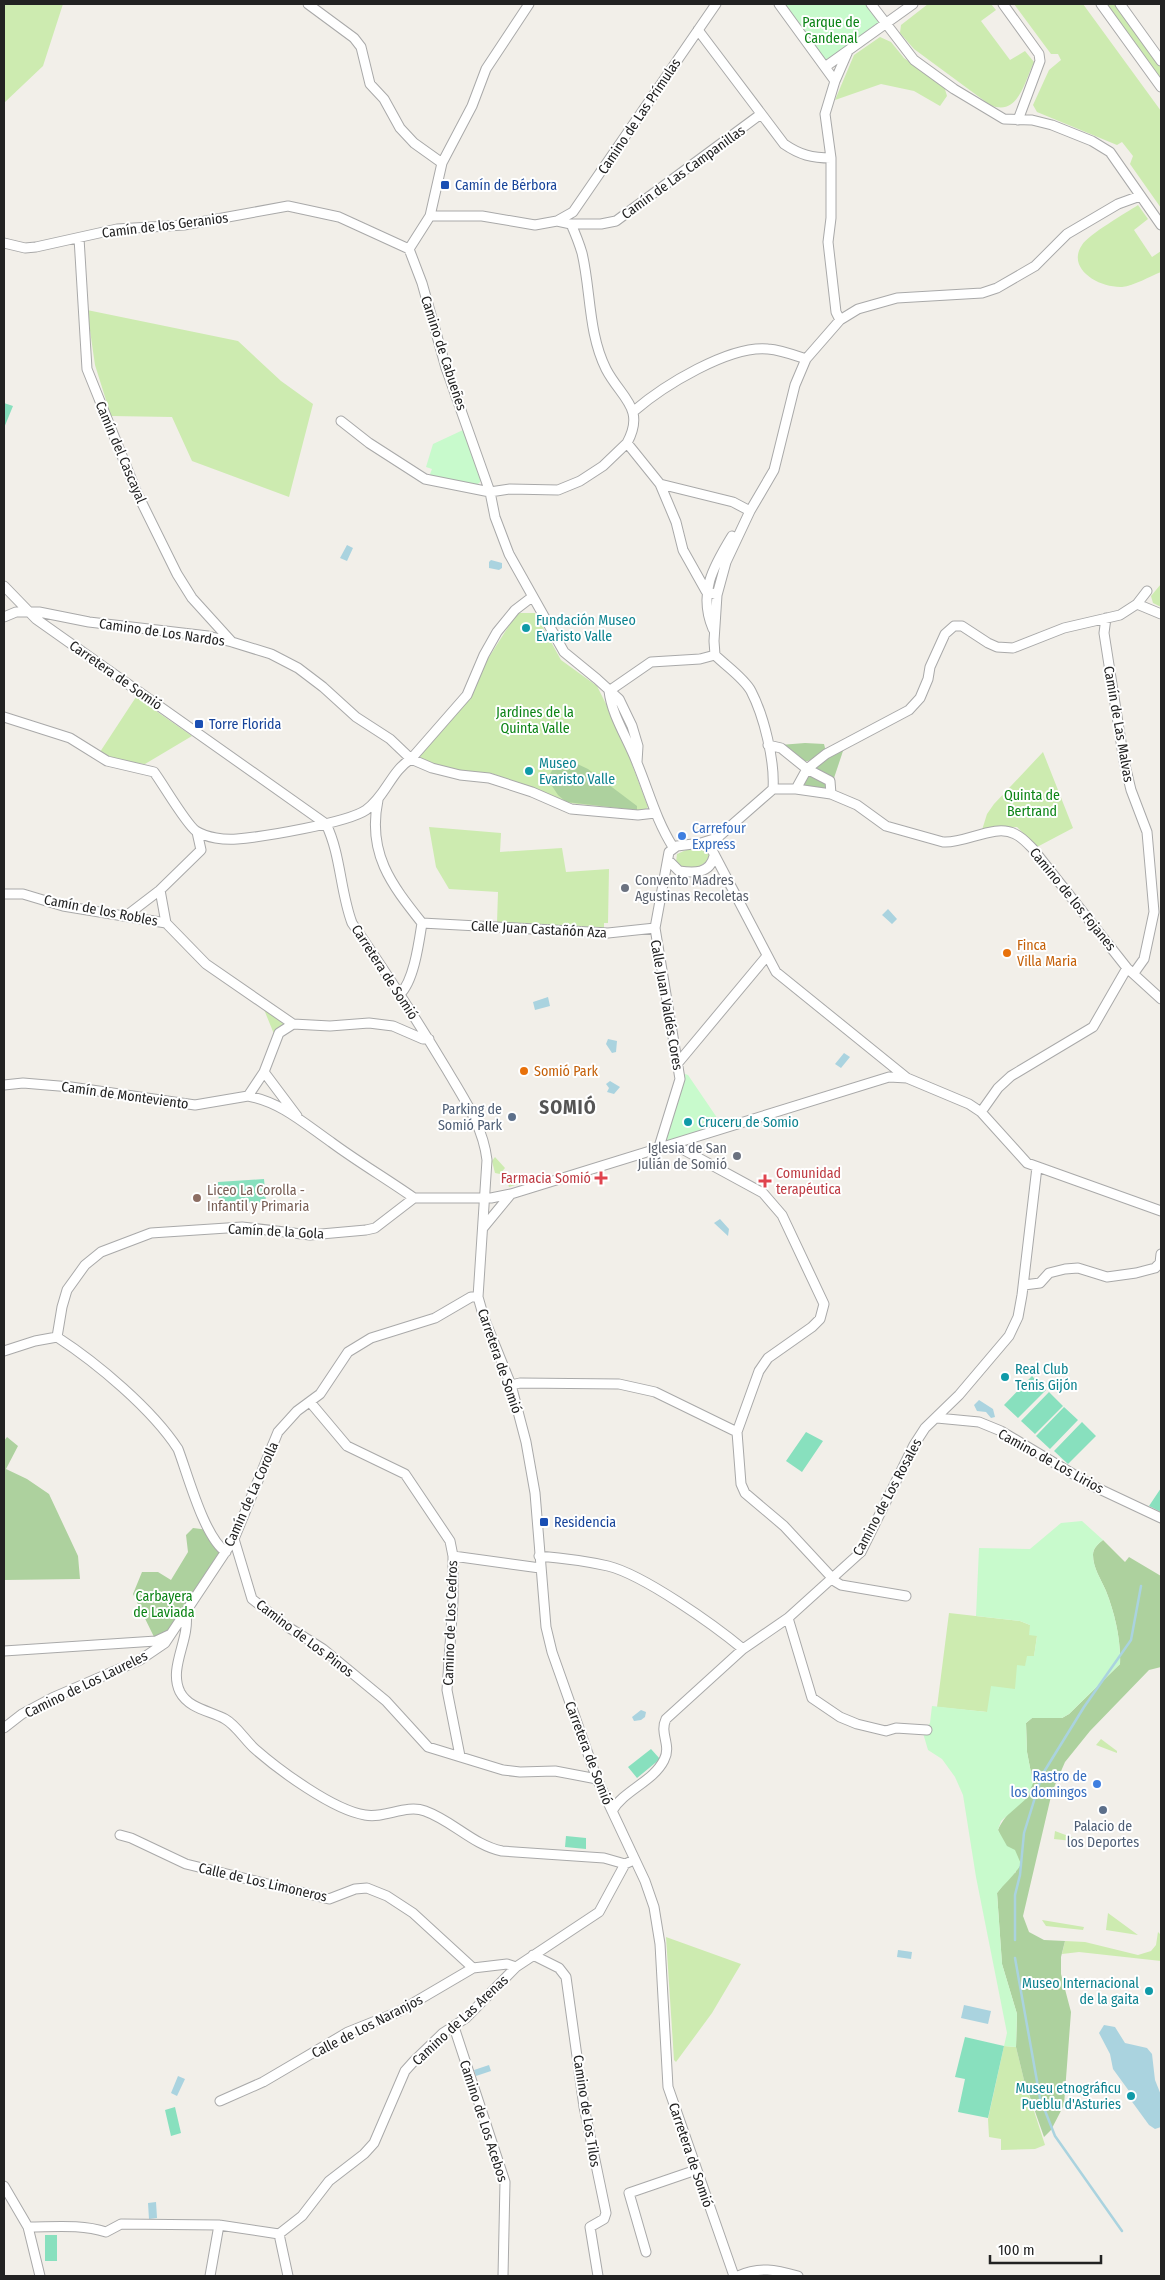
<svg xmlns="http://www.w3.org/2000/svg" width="1165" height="2280" viewBox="0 0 1165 2280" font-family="'Fira Sans Condensed',sans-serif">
	<rect width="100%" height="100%" fill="#f2efe9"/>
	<path fill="#cdebb0" d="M4,4H63L43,66L4,103Z
		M928,4H991L996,10L981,21L1010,60L1025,51L1034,62C1024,83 1018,117 990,105L914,49L900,33L901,25Z
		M1014,4H1083L1161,111V208L1130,164L1133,156L1122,142L1117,145L1037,112L1033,105L1049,70L1061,60L1058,54H1051Z
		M1101,4H1120L1161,61V87Z
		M880,37L891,42L904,58L944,86L947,96L940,106L914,91L881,84L835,100L854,55Z
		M1138,205L1148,219L1134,230L1152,257L1161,251V272C1150,276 1134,286 1122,287C1099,288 1066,269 1082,245C1089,234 1126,213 1138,205Z
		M87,310L238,341L281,381L313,404L289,497L192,461L172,417L111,416L95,365Z
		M1161,584V607L1153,603L1151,596Z
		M517,613H535L561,660L597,686L620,732L648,807L644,811L569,803L491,773C481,778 434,768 424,761C422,760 421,757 419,756L443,726L468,701L484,665Z
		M136,697L192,736L145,764L111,760L100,752Z
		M1043,752L1073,828L1037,847L1017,827L982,830L987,814L994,804Z
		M429,827L501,833L500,852L562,848L566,872L609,869L608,923H604V929L497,923L498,892L449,889L436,867Z
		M693,847H702L709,853V860L695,869L680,867L676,862L677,854Z
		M263,1007L274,1016L288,1023L274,1034Z
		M495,1157L505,1168L500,1174L495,1173L492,1161Z
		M513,1173L531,1180L509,1187L507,1180Z
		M949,1613L1020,1621L1030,1625L1037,1636L1034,1657L1026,1666L1015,1689L987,1712L937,1707Z
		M1101,1739L1117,1751V1753L1096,1745Z
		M1055,1831L1079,1840L1081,1842L1054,1839Z
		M1108,1913L1138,1935L1106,1930Z
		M1042,1920L1084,1927L1083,1930L1046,1926Z
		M1158,1932L1161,1935V1961L1079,1952L1062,1954L1065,1941L1085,1942L1138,1955L1151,1951L1156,1945Z
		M666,1937L741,1964L712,2013L676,2062L674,2060Z
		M1004,2046L1016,2047L1024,2080L1045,2145L1035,2149L1001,2150V2139L989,2137L988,2119Z"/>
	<path fill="#add19e" d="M805,743L824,744L826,752C802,768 801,761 780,745Z
		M842,748L843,751L833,781L812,766Z
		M571,761L588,769L637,806V810L566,802L558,795L548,780C552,767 557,763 571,761Z
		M807,772L827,782L829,792L804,788L800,784Z
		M7,1437L18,1446L6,1469L27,1479L49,1494L78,1556L80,1579L4,1580V1441Z
		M193,1528L209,1530L226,1552L173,1633L156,1641L133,1594L142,1572H158L171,1580L188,1552L186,1535Z
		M1103,1540L1125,1562L1129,1557L1161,1576V1667L1149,1670L1090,1731L1065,1762L1052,1792L1023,1916L1029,1932L1044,1940L1065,1941L1061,1957V1974L1071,2012L1064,2105L1051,2130L1044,2137L1024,2080L1016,2047L1017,2014L1002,1964L997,1893L1009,1877L1016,1872L998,1830C1003,1817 1024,1796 1033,1783L1027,1752L1026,1723L1032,1718H1062L1069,1714L1120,1664C1121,1640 1115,1614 1106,1591C1101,1579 1093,1568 1093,1555C1093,1548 1098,1544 1103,1540Z"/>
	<path fill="#c8facc" d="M779,4H871L886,24L825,67Z
		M463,430L481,481L477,485L433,478L430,474L432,469L426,467L433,444Z
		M679,1072L688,1075L724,1128L658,1150Z
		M1082,1521L1103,1540C1098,1544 1093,1548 1093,1555C1093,1568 1101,1579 1106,1591C1115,1614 1121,1640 1120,1664L1069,1714L1062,1718H1032L1026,1723L1027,1752L1033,1783L1027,1798L1001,1821L998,1830L1007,1846L1015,1850L1021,1864C1015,1875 1005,1883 997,1893L1002,1964L1017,2014L1016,2047L1004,2046L1007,2033L976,1877L963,1795L955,1777L942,1759L928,1750L923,1733L930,1723L932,1706L987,1712L991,1686L1015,1689L1017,1665L1025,1666L1027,1656H1034L1037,1636L1029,1635L1030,1625L1020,1621L976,1616L979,1548L1030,1549L1061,1523Z"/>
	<path fill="#88e0be" d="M4,403L13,406L4,428Z
		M264,1179L266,1202L219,1205L218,1182Z
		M1032,1376L1046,1390L1018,1418L1004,1405Z
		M1049,1392L1063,1406L1035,1434L1021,1421Z
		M1064,1407L1078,1420L1050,1449L1036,1436Z
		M1082,1422L1096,1436L1068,1464L1054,1451Z
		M806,1432L823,1441L802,1472L786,1461Z
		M1161,1488V1512L1149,1506Z
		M651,1749L660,1759L637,1778L628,1767Z
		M566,1836L586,1838V1849L565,1847Z
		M965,2037L1004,2046L988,2118L958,2112L965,2079L955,2077Z
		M175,2107L181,2133L171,2136L165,2110Z
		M45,2235H57V2261H45Z"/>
	<path fill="#aad3df" d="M347,545L353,548L347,561L340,558Z
		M491,560L502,563V568L499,570L489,568V562Z
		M888,909L897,919L892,924L882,915Z
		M548,997L550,1006L535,1010L533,1002Z
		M608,1039L617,1041L616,1052L612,1053L606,1044Z
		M844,1053L850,1057L841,1068L835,1064Z
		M610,1081L620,1087L614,1094L607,1092L609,1088L606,1084Z
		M720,1219L729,1229L728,1236L714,1223Z
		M979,1400L993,1409L995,1417L991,1418L986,1412L977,1411L974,1405Z
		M641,1710L646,1712L645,1717L641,1720L634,1721L632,1717Z
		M898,1950L912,1952L911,1959L897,1957Z
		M964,2005L991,2011L988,2024L961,2018Z
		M1104,2025L1115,2027L1125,2043L1147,2048L1152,2054L1155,2080L1161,2095V2127L1155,2129L1149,2125L1130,2099L1129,2091L1113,2069L1110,2054L1099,2033Z
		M489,2065L491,2071L476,2076L474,2070Z
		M178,2076L185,2079L177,2096L171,2093Z
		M156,2202L157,2218L149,2219L148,2203Z"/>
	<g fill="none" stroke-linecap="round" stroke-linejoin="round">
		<path stroke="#aad3df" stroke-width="2.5" d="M1015,1940V1895L1020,1875L1024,1833L1042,1775L1084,1707L1131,1640L1141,1586
			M1015,1958L1040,2098L1055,2136L1122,2231"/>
		<g stroke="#a9a9a9" stroke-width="11">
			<path id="minor" d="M308,4L354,38L361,47L370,84L384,99L400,128L414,143L442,163
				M529,4L486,69L472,106L442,163L430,216L409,249L422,283L446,368L490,492L495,517L509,554L564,652L597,679L619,699L632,726L638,746L637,762
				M779,4L835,81L825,114L831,158V218L828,242L836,312L840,320
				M871,4L914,60L954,89L1004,119L1032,120L1052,125L1092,141L1110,152L1161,225
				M1003,4L1039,54L1040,61L1018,120
				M1101,4L1161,87
				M1120,4L1161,61
				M698,30L784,144C800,155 812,158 831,158
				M825,67L913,4
				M835,81L848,51
				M430,216H482L535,225L557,221L571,224C575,233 579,243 582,253C591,291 588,333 606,369C621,398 646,408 627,443L660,484L676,522L683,550L706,591L717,595
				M557,221L573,212L716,4
				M571,224H601L616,221L761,114
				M79,238L87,369L137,493L177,574L192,598L231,641
				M4,243L25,248L36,247L117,229L184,225L288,206L339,217L409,249
				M634,411C663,386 729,345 768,349C781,350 794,355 806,359
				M341,421L369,443L425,479L490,492L510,489L558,490L580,481L603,466L627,443
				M660,484L733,502L750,511
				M4,586L36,619L326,824C341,855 340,891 352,923C385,971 417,1020 447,1070C464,1099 483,1126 487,1160L478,1297L484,1318L511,1385L526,1442L535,1493L546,1627L552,1652L597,1779L645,1881L654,1907L660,1944L668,2087L734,2276
				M1137,604L1161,614
				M4,617L16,612H39L89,622L208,636L232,642L271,654L298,668L323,687L356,717L390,739L411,759L432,768L460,775L489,778L532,792L571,809L638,815L655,813
				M1106,618L1104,633L1124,761L1131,790L1147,832L1154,912L1144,959L1134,973
				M713,629C698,593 713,567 732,536
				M609,691C612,716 628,739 637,763C649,792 656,820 673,847
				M609,691L651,662L700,659L715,655
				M4,717L70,738L107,761L154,772C163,784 186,824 196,831C207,838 224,840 237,839C262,837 347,823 366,810C386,796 391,771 411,759L467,695L484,655L497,632L515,610L532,597
				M768,745L781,748L807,769L796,789
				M773,789C775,761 764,716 751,691C744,678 726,666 715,655L714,641L717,595L726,562L750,511L774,470L795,385L806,359L840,320L858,309L897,298L982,293L997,288L1035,266L1067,234L1118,204L1140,196
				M831,794L830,781L807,769L826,754L909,710L920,698L928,679L930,667L945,634L954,626H962L988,643L997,647L1013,648L1064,628L1120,615L1137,604L1147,591
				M378,800C367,853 391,884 422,923C419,942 414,981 400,994
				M701,843L717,838L773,789H796L831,794L857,805L886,826L943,842C965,844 995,823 1015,834C1022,837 1028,844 1033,849L1127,968L1161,999
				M669,861L679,871C694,873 710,874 714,856
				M4,894H23L63,906L166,923L206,964L293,1024L330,1026L369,1023L393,1026L423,1039H429
				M126,916L160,890
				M166,923L160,890L201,850L197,832
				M422,923L608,933L655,928
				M677,1064L767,956
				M264,1072L297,1116
				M4,1085L23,1083L71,1087L195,1105L248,1096L264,1072L279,1033L293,1024
				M248,1096C281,1102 305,1124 331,1142C358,1162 387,1179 414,1198
				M981,1112L998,1088L1011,1076L1093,1027L1127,968
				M675,1144L684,1150L763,1193L782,1215L824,1304L820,1319L812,1327L768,1358L759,1371L737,1432L741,1484L745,1493L784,1526L836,1582L841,1585L906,1596
				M658,1150L680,1079L655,928L669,852L677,846L701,843L712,850L776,972L886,1061L907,1078L969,1104L981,1112L1027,1163L1161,1211
				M483,1228L511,1194
				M1024,1285L1040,1283L1049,1273L1065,1269L1078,1268L1107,1277L1136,1273L1155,1268L1160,1263L1161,1254
				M57,1337L62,1307L67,1290L85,1265L101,1252L151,1233L242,1227L310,1235L366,1230L375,1228L414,1198H491L511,1194L889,1077L907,1078
				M4,1351L35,1341L57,1337C97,1363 152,1409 178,1449C188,1475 204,1537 226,1552
				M511,1385L520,1383L619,1384L655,1392L737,1432
				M310,1402L347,1446L405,1474L450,1541L453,1556V1601L447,1690L460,1756
				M937,1418L979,1422L1001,1431L1093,1486L1161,1518
				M234,1539L252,1599L288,1627L323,1649L386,1701L428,1747L503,1770L520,1772L555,1771L597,1779
				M453,1556L540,1568
				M539,1556C562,1558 586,1561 608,1566C644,1575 714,1625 743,1649
				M186,1614C190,1640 168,1668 180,1692C189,1709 211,1711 225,1719C236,1725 245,1740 255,1749C279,1770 333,1810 365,1815C384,1819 406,1804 425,1811C453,1821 473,1845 502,1851L604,1858L625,1864
				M788,1618L812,1698L840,1717L857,1724L886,1731L896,1728L927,1730
				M4,1651L156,1641L171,1634
				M4,1728L22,1714L52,1698L140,1660L165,1643L234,1539L278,1432L297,1411L320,1394L348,1352L371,1338L435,1318L471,1297H478
				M612,1811C624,1790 653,1782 664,1760C672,1745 659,1734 666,1719L743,1649L788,1618L861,1552L914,1445L925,1428L959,1395L1009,1336L1018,1317L1022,1295L1037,1167
				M120,1835L131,1838L186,1864L329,1899L355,1889L367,1888L387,1896L413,1913L473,1968
				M533,1955L559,1968L566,1977L584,2107L606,2213L604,2219L590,2227L598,2276
				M454,2027L505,2182L503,2276
				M220,2101L263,2082L348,2032L398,2012L473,1968L507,1964L516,1967
				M4,2186L28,2227L40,2276
				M28,2227C54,2227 81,2224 106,2232L121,2224L219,2225L279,2234L302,2216L329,2181L364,2154L374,2143L405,2071L414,2061L443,2033L466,2018L516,1967L599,1912L625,1864L634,1860
				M279,2234L288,2276
				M646,2252L629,2193L696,2170
				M210,2276L219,2225
				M738,2276C759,2266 776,2270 798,2276"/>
		</g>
		<use href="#minor" stroke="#fff" stroke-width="9"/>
	</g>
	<g fill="#1a4fb4" stroke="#fff" stroke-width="2">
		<rect x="440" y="180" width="10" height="10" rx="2.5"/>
		<rect x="194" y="719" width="10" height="10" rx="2.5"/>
		<rect x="539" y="1517" width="10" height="10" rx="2.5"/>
	</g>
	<g fill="#0f9aa8" stroke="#fff" stroke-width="2">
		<circle cx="526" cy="628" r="5"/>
		<circle cx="529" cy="771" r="5"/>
		<circle cx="688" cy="1122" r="5"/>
		<circle cx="1005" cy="1377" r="5"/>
		<circle cx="1149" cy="1991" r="5"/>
		<circle cx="1131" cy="2096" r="5"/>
	</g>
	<g fill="#3f7fe0" stroke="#fff" stroke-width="2">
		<circle cx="682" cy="836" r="5"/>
		<circle cx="1097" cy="1784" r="5"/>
	</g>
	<g fill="#6b7280" stroke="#fff" stroke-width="2">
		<circle cx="625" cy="888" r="5"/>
		<circle cx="737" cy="1156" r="5"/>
	</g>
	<g fill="#e8710a" stroke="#fff" stroke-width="2">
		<circle cx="1007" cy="953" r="5"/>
		<circle cx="524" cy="1071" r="5"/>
	</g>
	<g fill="#5c6f8a" stroke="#fff" stroke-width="2">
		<circle cx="512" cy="1117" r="5"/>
		<circle cx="1103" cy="1810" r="5"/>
	</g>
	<g fill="#e0444e" stroke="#fff" stroke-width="2">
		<path d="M598.5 1170.5h5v5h5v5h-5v5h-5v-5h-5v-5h5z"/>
		<path d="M762.5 1173.5h5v5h5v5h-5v5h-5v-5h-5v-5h5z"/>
	</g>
	<circle fill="#8d6e63" stroke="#fff" stroke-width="2" cx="197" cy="1198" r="5"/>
	<g text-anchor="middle" stroke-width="4" stroke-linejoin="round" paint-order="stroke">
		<g font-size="14" fill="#0c8416" stroke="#fff">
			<text x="831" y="27">Parque de<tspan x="831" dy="16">Candenal</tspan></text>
			<text x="535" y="717">Jardines de la<tspan x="535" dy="16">Quinta Valle</tspan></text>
			<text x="1032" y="800">Quinta de<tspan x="1032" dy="16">Bertrand</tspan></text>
			<text x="164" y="1601">Carbayera<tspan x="164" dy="16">de Laviada</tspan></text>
		</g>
		<g font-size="14" fill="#222" stroke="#fff">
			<text transform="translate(639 116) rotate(-56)" y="5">Camino de Las Prímulas</text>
			<text transform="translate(683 172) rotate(-36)" y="5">Camín de Las Campanillas</text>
			<text transform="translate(165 225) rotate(-7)" y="5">Camín de los Geranios</text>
			<text transform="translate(444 353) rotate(72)" y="5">Camino de Cabueñes</text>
			<text transform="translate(121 452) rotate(67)" y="5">Camín del Cascayal</text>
			<text transform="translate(162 632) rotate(8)" y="5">Camino de Los Nardos</text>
			<text transform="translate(116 675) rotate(35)" y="5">Carretera de Somió</text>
			<text transform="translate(1119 724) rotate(80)" y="5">Camín de Las Malvas</text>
			<text transform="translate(1073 899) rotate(51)" y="5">Camino de los Fojanes</text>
			<text transform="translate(101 910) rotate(11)" y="5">Camín de los Robles</text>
			<text transform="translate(539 929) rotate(3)" y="5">Calle Juan Castañón Aza</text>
			<text transform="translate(385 972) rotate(57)" y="5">Carretera de Somió</text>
			<text transform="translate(667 1005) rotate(80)" y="5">Calle Juan Valdés Cores</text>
			<text transform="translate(125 1095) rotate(8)" y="5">Camín de Monteviento</text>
			<text transform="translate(276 1231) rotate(3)" y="5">Camín de la Gola</text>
			<text transform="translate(500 1361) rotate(71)" y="5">Carretera de Somió</text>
			<text transform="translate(1051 1461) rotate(29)" y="5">Camino de Los Lirios</text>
			<text transform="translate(251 1494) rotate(-66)" y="5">Camín de La Corolla</text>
			<text transform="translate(887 1497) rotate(-62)" y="5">Camino de Los Rosales</text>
			<text transform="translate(450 1623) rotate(-88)" y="5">Camino de Los Cedros</text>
			<text transform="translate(305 1638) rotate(37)" y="5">Camino de Los Pinos</text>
			<text transform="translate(86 1684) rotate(-26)" y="5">Camino de Los Laureles</text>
			<text transform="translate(589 1753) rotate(69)" y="5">Carretera de Somió</text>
			<text transform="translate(263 1882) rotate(13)" y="5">Calle de Los Limoneros</text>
			<text transform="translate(460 2020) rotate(-43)" y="5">Camino de Las Arenas</text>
			<text transform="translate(367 2026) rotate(-27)" y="5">Calle de Los Naranjos</text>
			<text transform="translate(587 2111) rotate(81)" y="5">Camino de Los Tilos</text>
			<text transform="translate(484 2121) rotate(72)" y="5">Camino de Los Acebos</text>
			<text transform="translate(691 2155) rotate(71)" y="5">Carretera de Somió</text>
		</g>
		<g font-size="14" fill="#164399" stroke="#fff" text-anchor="start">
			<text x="455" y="190">Camín de Bérbora</text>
			<text x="209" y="729">Torre Florida</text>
			<text x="554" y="1527">Residencia</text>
		</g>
		<g font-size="14" fill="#0d838f" stroke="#fff" text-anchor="start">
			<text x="536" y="625">Fundación Museo<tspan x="536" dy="16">Evaristo Valle</tspan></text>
			<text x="539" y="768">Museo<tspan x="539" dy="16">Evaristo Valle</tspan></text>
			<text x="698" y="1127">Cruceru de Somio</text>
			<text x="1015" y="1374">Real Club<tspan x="1015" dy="16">Tenis Gijón</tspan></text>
			<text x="1139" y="1988" text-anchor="end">Museo Internacional<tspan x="1139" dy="16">de la gaita</tspan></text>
			<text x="1121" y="2093" text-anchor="end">Museu etnográficu<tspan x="1121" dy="16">Pueblu d'Asturies</tspan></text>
		</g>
		<g font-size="14" fill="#366cbe" stroke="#fff" text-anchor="start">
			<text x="692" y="833">Carrefour<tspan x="692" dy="16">Express</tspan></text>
			<text x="1087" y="1781" text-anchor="end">Rastro de<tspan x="1087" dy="16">los domingos</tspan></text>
		</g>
		<g font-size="14" fill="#5b616d" stroke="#fff" text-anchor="start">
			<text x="635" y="885">Convento Madres<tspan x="635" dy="16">Agustinas Recoletas</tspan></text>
			<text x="727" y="1153" text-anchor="end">Iglesia de San<tspan x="727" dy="16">Julián de Somió</tspan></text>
		</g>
		<g font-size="14" fill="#c56008" stroke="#fff" text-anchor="start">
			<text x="1017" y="950">Finca<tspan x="1017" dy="16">Villa Maria</tspan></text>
			<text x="534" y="1076">Somió Park</text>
		</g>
		<g font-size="14" fill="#4e5e75" stroke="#fff" text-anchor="end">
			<text x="502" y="1114">Parking de<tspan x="502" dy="16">Somió Park</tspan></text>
			<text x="1103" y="1831" text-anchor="middle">Palacio de<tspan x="1103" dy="16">los Deportes</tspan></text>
		</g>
		<g font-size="14" fill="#be3a42" stroke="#fff" text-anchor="start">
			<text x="776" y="1178">Comunidad<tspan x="776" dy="16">terapéutica</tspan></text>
			<text x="591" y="1183" text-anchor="end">Farmacia Somió</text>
		</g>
		<g font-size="14" fill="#785e54" stroke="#fff" text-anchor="start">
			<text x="207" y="1195">Liceo La Corolla -<tspan x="207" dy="16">Infantil y Primaria</tspan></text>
		</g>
		<g font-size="19" font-weight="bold" letter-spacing="1" fill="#555" stroke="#fff">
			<text x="568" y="1114">SOMIÓ</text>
		</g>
	</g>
	<rect width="1165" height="2280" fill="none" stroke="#222222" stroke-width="10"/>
	<path d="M990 2255v8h111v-8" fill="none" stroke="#222222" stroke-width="2.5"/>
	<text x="998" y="2255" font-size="15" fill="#222222" stroke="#ffffff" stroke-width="4" paint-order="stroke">100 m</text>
</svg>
